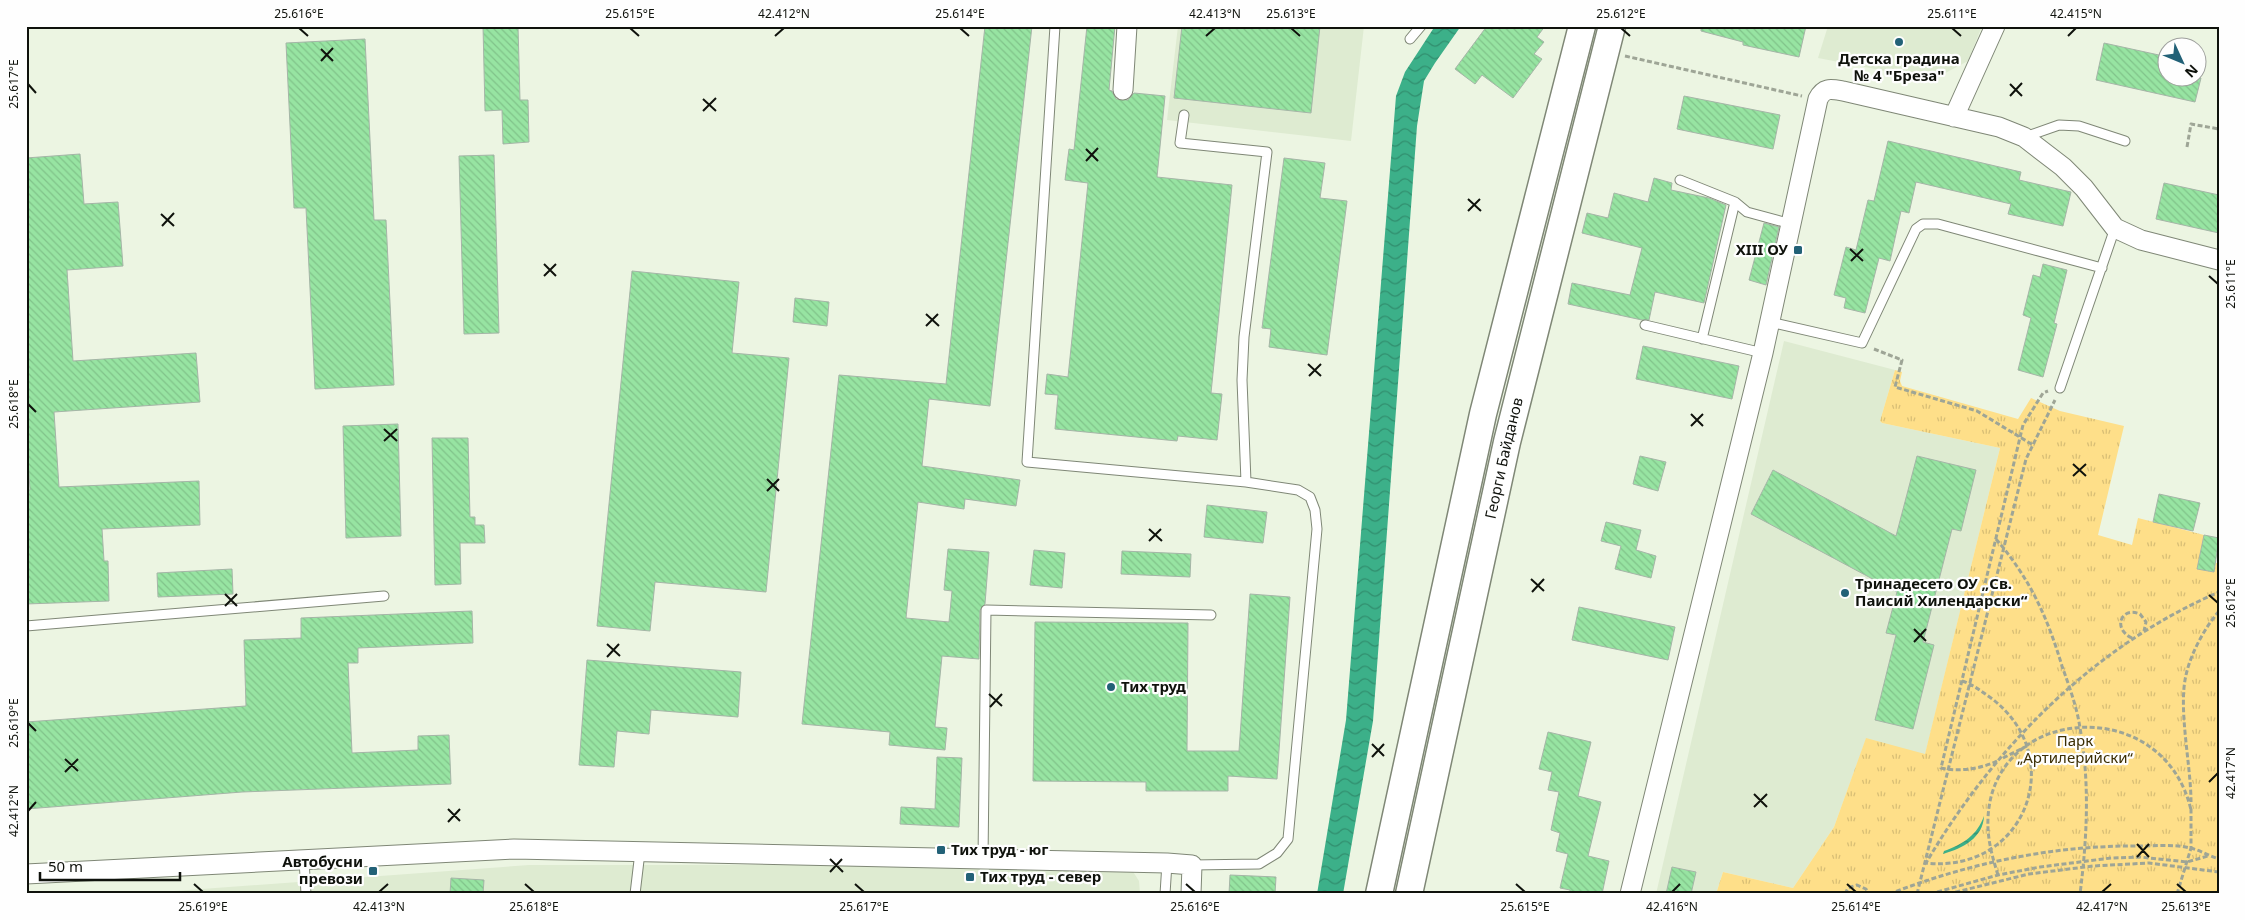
<svg xmlns="http://www.w3.org/2000/svg" width="2245" height="920" viewBox="0 0 2245 920" font-family="'Noto Sans',sans-serif">
	<defs>
		<pattern id="park-tufts" width="24" height="20" patternUnits="userSpaceOnUse" patternTransform="scale(1.25)"><rect width="24" height="20" fill="#fedf89"/><path d="M3 7l-1-3M5 7V3M7 7l1-3M15 17l-1-3M17 17v-4M19 17l1-3" fill="none" stroke="#d8be75"/></pattern>
		<pattern id="water-waves" width="16" height="10" patternUnits="userSpaceOnUse" patternTransform="scale(1.25)"><rect width="16" height="10" fill="#3cb089"/><path d="M0 5q4-4 8 0t8 0" fill="none" stroke="#318e6e"/></pattern>
		<pattern id="building-back-hatch" width="6" height="6" patternUnits="userSpaceOnUse" patternTransform="scale(1.25)"><rect width="6" height="6" fill="#97e4a2"/><path d="M-1 5l2 2M0 0l6 6M5-1l2 2" fill="none" stroke="#81c38a"/></pattern>
	</defs>
	<rect width="100%" height="100%" fill="#ecf5e2"/>
	<path fill="#deebd1" d="M1178,26H1364L1351,141L1167,120Z
		M1828,26H1982L1968,61L1932,80L1818,58Z
		M1784,341L1895,370L1880,421L1882,423L2000,448L1925,755L1866,739L1834,827L1793,888L1723,872L1716,894H1656Z
		M529,865H1118L1132,870L1139,881L1140,894H134Z"/>
	<path fill="url(#park-tufts)" d="M1895,370L1902,372L1900,381L1902,386L2018,419L2031,398L2060,411L2124,426L2098,535L2132,545L2138,518L2204,535L2197,569L2214,572L2216,563H2219V894H1716L1723,872L1793,888L1834,827L1866,738L1925,754L2000,448L1882,423L1880,421Z"/>
	<path fill="url(#water-waves)" d="M1435,26H1461L1435,63L1424,81L1417,126L1373,721L1343,894H1317L1346,720L1396,96L1405,72Z
		M1984,816C1983,838 1963,848 1943,854L1944,851C1964,844 1977,835 1984,816Z"/>
	<path fill="url(#building-back-hatch)" stroke="#a5b5a7" d="M483,26H518L520,100H528L529,142L503,144L502,110L485,111Z
		M985,26H1032L990,406L929,399L922,466L1020,480L1016,506L965,499L964,509L918,502L906,618L949,622L952,591L944,590L948,549L989,552L985,604L980,610L979,659L942,656L935,727L947,728L945,750L889,745L890,732L802,724L839,375L946,384Z
		M1087,26H1115L1109,90L1112,91L1116,99L1128,100L1134,93L1165,96L1157,177L1232,185L1211,393L1222,394L1217,440L1178,436L1177,441L1055,429L1058,395L1045,394L1047,374L1068,377L1088,183L1065,180L1069,149L1074,150Z
		M1182,26H1320L1311,113L1174,98Z
		M1487,26H1545L1537,37L1544,42L1534,54L1542,59L1513,98L1482,75L1475,84L1455,69Z
		M1701,26H1806L1799,57L1743,45V42L1701,31Z
		M365,39L374,220H386L394,385L315,389L306,208H294L286,43Z
		M2104,43L2168,57V78H2201L2195,102L2096,80Z
		M1684,96L1780,115L1773,149L1677,129Z
		M1888,141L2021,172L2019,180L2071,192L2063,226L2008,214L2011,204L1916,182L1909,213L1901,211L1890,261L1879,258L1865,313L1844,308L1846,298L1834,295L1846,247L1856,250L1868,200L1874,201Z
		M80,154L84,204L118,202L123,266L67,270L73,361L196,353L200,402L54,412L59,487L199,481L200,525L102,529L104,561H108L109,601L26,604V490H30L26,430V158Z
		M494,155L499,333L464,334L459,156Z
		M1284,158L1325,163L1320,198L1347,201L1327,355L1269,347L1271,329L1262,328Z
		M1654,178L1672,183L1671,190L1709,198L1726,205L1704,303L1655,292L1649,320H1642L1568,304L1572,283L1630,295L1642,248L1582,233L1587,213L1608,218L1614,193L1648,202Z
		M2164,183L2219,195V233L2156,219Z
		M1764,223L1779,227L1766,285L1749,280Z
		M2043,264L2067,270L2054,323L2057,324L2043,377L2018,370L2031,318L2023,315L2033,275L2040,277Z
		M632,271L739,282L732,353L789,358L766,592L655,582L650,631L597,626Z
		M795,298L829,302L827,326L793,322Z
		M1643,346L1739,366L1732,399L1636,379Z
		M398,424L401,536L346,538L343,426Z
		M432,438H468L470,517H475V525H484L485,543H460L461,584L435,585Z
		M1640,456L1666,462L1658,491L1633,484Z
		M1917,456L1976,470L1961,531L1952,529L1923,642L1934,645L1913,729L1875,720L1896,635L1886,633L1897,592L1751,514L1773,470L1896,536Z
		M2159,494L2200,503L2193,531L2153,522Z
		M1207,505L1267,512L1263,543L1204,537Z
		M1606,522L1641,530L1636,550L1656,556L1651,578L1615,569L1621,546L1601,541Z
		M2204,535L2219,538L2214,572L2197,569Z
		M1034,550L1065,553L1062,588L1030,585Z
		M1122,551L1191,554L1190,577L1121,574Z
		M232,569L233,594L158,597L157,573Z
		M1250,594L1290,597L1277,779L1228,776V791H1146V782L1033,781L1035,622L1188,623L1187,751H1239Z
		M1579,607L1675,627L1668,660L1572,640Z
		M472,611L473,643L358,648V663H348L352,753L418,750V736L449,735L451,784L242,792L26,809V722L246,706L244,640L301,638V618Z
		M587,660L741,672L738,717L651,710L649,734L617,731L614,767L579,765Z
		M1548,732L1591,742L1578,796L1601,802L1588,856L1609,861L1602,894H1570V890L1560,888L1568,854L1556,851L1560,833L1551,830L1559,792L1548,790L1552,772L1539,769Z
		M937,757L962,758L959,827L900,824L901,807L935,809Z
		M1672,867L1696,872L1691,894H1666Z
		M1230,875L1276,877L1275,894H1229Z
		M451,878L484,880L483,894H450Z"/>
	<g fill="none" stroke-linecap="round" stroke-linejoin="round">
		<g stroke="#7f8776" stroke-width="11">
			<path id="lane" d="M1055,26L1027,462L1246,482L1298,490L1310,497L1315,510L1317,529L1288,839L1277,853L1259,864L1192,865
				M1410,39L1421,26
				M1184,115L1180,143L1267,152L1244,337L1242,380L1246,482
				M2025,137L2059,125L2079,126L2125,141
				M1680,180L1735,202L1747,212L1791,224
				M1770,322L1862,343L1916,229L1923,224H1938L2102,268
				M1645,325L1763,353
				M1702,339L1735,202
				M2060,388L2115,228
				M26,626L384,596
				M983,859L986,610L1211,615
				M304,860L306,894
				M635,894L640,852
				M1165,894L1167,863"/>
		</g>
		<g stroke="#7f8776" stroke-width="21">
			<path id="street" d="M1123,90L1127,26
				M1954,117L1995,26
				M26,874L514,849L1167,863L1192,865L1191,894
				M1630,894L1763,353L1818,99C1824,87 1831,89 1843,91L1999,127L2024,137L2063,167L2084,188L2115,228L2141,240L2219,260"/>
		</g>
		<g stroke="#7f8776" stroke-width="29">
			<g id="secondary">
				<path d="M1379,894L1483,414L1582,26"/>
				<path id="s1" d="M1409,894L1507,442L1612,26"/>
			</g>
		</g>
		<path stroke="#9ea596" stroke-width="3" stroke-dasharray="5 2.5" stroke-linecap="butt" d="M1625,56L1802,96
			M2187,147L2191,124L2219,129
			M1874,349L1902,360L1895,387L1977,411L2033,445
			M1996,539C2030,579 2047,616 2062,666C2069,686 2077,707 2080,728C2090,783 2087,839 2080,894
			M2132,638C2112,629 2121,606 2140,614L2146,622L2144,631
			M1962,681C1972,684 1981,691 1991,698C2070,757 2025,874 1926,863C1994,747 2094,646 2219,592
			M2003,758L2027,746
			M1997,761C1981,769 1958,772 1941,768L2023,425L2043,393L2048,391
			M2191,802C2191,765 2178,709 2186,675C2191,653 2204,629 2219,611
			M1998,875C1992,856 1987,838 1988,818C1993,704 2164,693 2191,810
			M1845,894L1848,888L1857,885L1866,889L1868,894
			M1889,894C1970,863 2053,845 2141,846C2157,846 2175,844 2190,848C2200,850 2209,856 2219,859
			M1917,894L2026,459L2055,400
			M1930,894L1998,875L2040,867L2111,858L2140,857L2187,862L2208,856
			M1948,894L2029,874L2093,866L2149,863L2219,872
			M2177,894L2191,848V808"/>
		<use href="#lane" stroke="#fff" stroke-width="9"/>
		<use href="#street" stroke="#fff" stroke-width="19"/>
		<use href="#secondary" stroke="#fff" stroke-width="26"/>
	</g>
	<path fill="none" stroke="#0f120c" stroke-width="2" d="M299,28L308,36M630,28L639,36M960,28L969,36M1291,28L1300,36M1621,28L1630,36M1952,28L1961,36M775,36L784,28M1206,36L1215,28M2068,36L2076,28M321,49L333,61M321,61L333,48M28,84L36,93M2010,84L2022,96M2010,96L2022,83M703,99L716,111M703,111L716,98M1086,149L1098,161M1086,161L1098,148M1468,199L1481,211M1468,211L1480,199M161,214L174,226M162,226L174,213M1850,249L1863,261M1851,261L1863,249M544,264L556,276M544,276L556,264M2209,276L2218,284M926,314L939,326M926,326L938,314M1308,364L1321,376M1309,376L1321,364M28,404L36,412M1691,414L1703,426M1691,426L1703,414M384,429L397,441M384,441L397,429M2073,464L2086,476M2073,476L2086,464M767,479L779,491M767,491L779,479M1149,529L1162,541M1149,541L1161,529M1531,579L1544,591M1532,592L1544,579M225,594L237,606M2209,595L2218,603M225,606L237,594M1914,629L1926,641M1914,642L1926,629M607,644L620,656M607,657L619,644M989,694L1002,706M990,707L1002,694M28,723L36,731M1372,744L1384,756M1372,757L1384,744M65,759L78,771M65,772L78,759M2209,782L2218,773M1754,794L1767,807M1754,807L1767,794M448,809L460,821M28,811L36,802M448,822L460,809M2137,844L2149,857M2137,857L2149,844M830,859L843,872M830,872L842,859M194,884L203,892M525,884L534,892M855,884L864,892M1186,884L1195,892M1516,884L1525,892M1847,884L1856,892M2177,884L2186,892M379,892L388,884M1672,892L1680,884M2102,892L2111,884"/>
	<g fill="#226177" stroke="#fefefe" stroke-width="2">
		<circle cx="1899" cy="42" r="5"/>
		<rect x="1793" y="245" width="10" height="10" rx="2.5"/>
		<circle cx="1845" cy="593" r="5"/>
		<circle cx="1111" cy="687" r="5"/>
		<rect x="936" y="845" width="10" height="10" rx="2.5"/>
		<rect x="368" y="866" width="10" height="10" rx="2.5"/>
		<rect x="965" y="872" width="10" height="10" rx="2.5"/>
	</g>
	<g text-anchor="middle" stroke-width="4.5" stroke-linejoin="round" paint-order="stroke">
		<g font-size="15" font-weight="bold" fill="#0f120c" stroke="#fefefe" text-anchor="start">
			<text x="1899" y="64" text-anchor="middle">Детска градина<tspan x="1899" dy="17">№ 4 "Бреза"</tspan></text>
			<text x="1788" y="255" text-anchor="end">XIII ОУ</text>
			<text x="1855" y="589">Тринадесето ОУ „Св.<tspan x="1855" dy="17">Паисий Хилендарски“</tspan></text>
			<text x="1121" y="692">Тих труд</text>
			<text x="951" y="855">Тих труд - юг</text>
			<text x="363" y="867" text-anchor="end">Автобусни<tspan x="363" dy="17">превози</tspan></text>
			<text x="980" y="882">Тих труд - север</text>
		</g>
		<g font-size="15" fill="#0f120c" stroke="#fefefe">
			<text dy="5" stroke="none"><textPath href="#s1" startOffset="446">Георги Байданов</textPath></text>
		</g>
		<g font-size="15" fill="#3b2e03" stroke="#fefefe">
			<text x="2075" y="746">Парк<tspan x="2075" dy="17">„Артилерийски“</tspan></text>
		</g>
	</g>
	<rect width="2245" height="920" fill="none" stroke="#fefefe" stroke-width="55"/>
	<g transform="translate(2182 62) rotate(134)"><circle r="24" fill="#fefefe" stroke="#9ea09d"/>
	<path d="M0-4L9 19L0 12L-9 19Z" fill="#226177"/>
	<text y="-8" font-size="14" font-weight="bold" text-anchor="middle" fill="#0f120c">N</text>
	</g>
	<path d="M40 872v8h140v-8" fill="none" stroke="#0f120c" stroke-width="2.5"/>
	<text x="48" y="872" font-size="15" fill="#0f120c" stroke="#fefefe" stroke-width="4" paint-order="stroke">50 m</text>
	<rect x="28" y="28" width="2190" height="864" fill="none" stroke="#0f120c" stroke-width="2"/>
	<g font-size="12" text-anchor="middle" fill="#0f120c">
		<text x="299" y="18">25.616°E</text>
		<text x="630" y="18">25.615°E</text>
		<text x="784" y="18">42.412°N</text>
		<text x="960" y="18">25.614°E</text>
		<text x="1215" y="18">42.413°N</text>
		<text x="1291" y="18">25.613°E</text>
		<text x="1621" y="18">25.612°E</text>
		<text x="1952" y="18">25.611°E</text>
		<text x="2076" y="18">42.415°N</text>
		<text transform="translate(14 84) rotate(-90)" y="4">25.617°E</text>
		<text transform="translate(2231 284) rotate(-90)" y="4">25.611°E</text>
		<text transform="translate(14 404) rotate(-90)" y="4">25.618°E</text>
		<text transform="translate(2231 603) rotate(-90)" y="4">25.612°E</text>
		<text transform="translate(14 723) rotate(-90)" y="4">25.619°E</text>
		<text transform="translate(2231 773) rotate(-90)" y="4">42.417°N</text>
		<text transform="translate(14 811) rotate(-90)" y="4">42.412°N</text>
		<text x="203" y="911">25.619°E</text>
		<text x="379" y="911">42.413°N</text>
		<text x="534" y="911">25.618°E</text>
		<text x="864" y="911">25.617°E</text>
		<text x="1195" y="911">25.616°E</text>
		<text x="1525" y="911">25.615°E</text>
		<text x="1672" y="911">42.416°N</text>
		<text x="1856" y="911">25.614°E</text>
		<text x="2102" y="911">42.417°N</text>
		<text x="2186" y="911">25.613°E</text>
	</g>
</svg>
